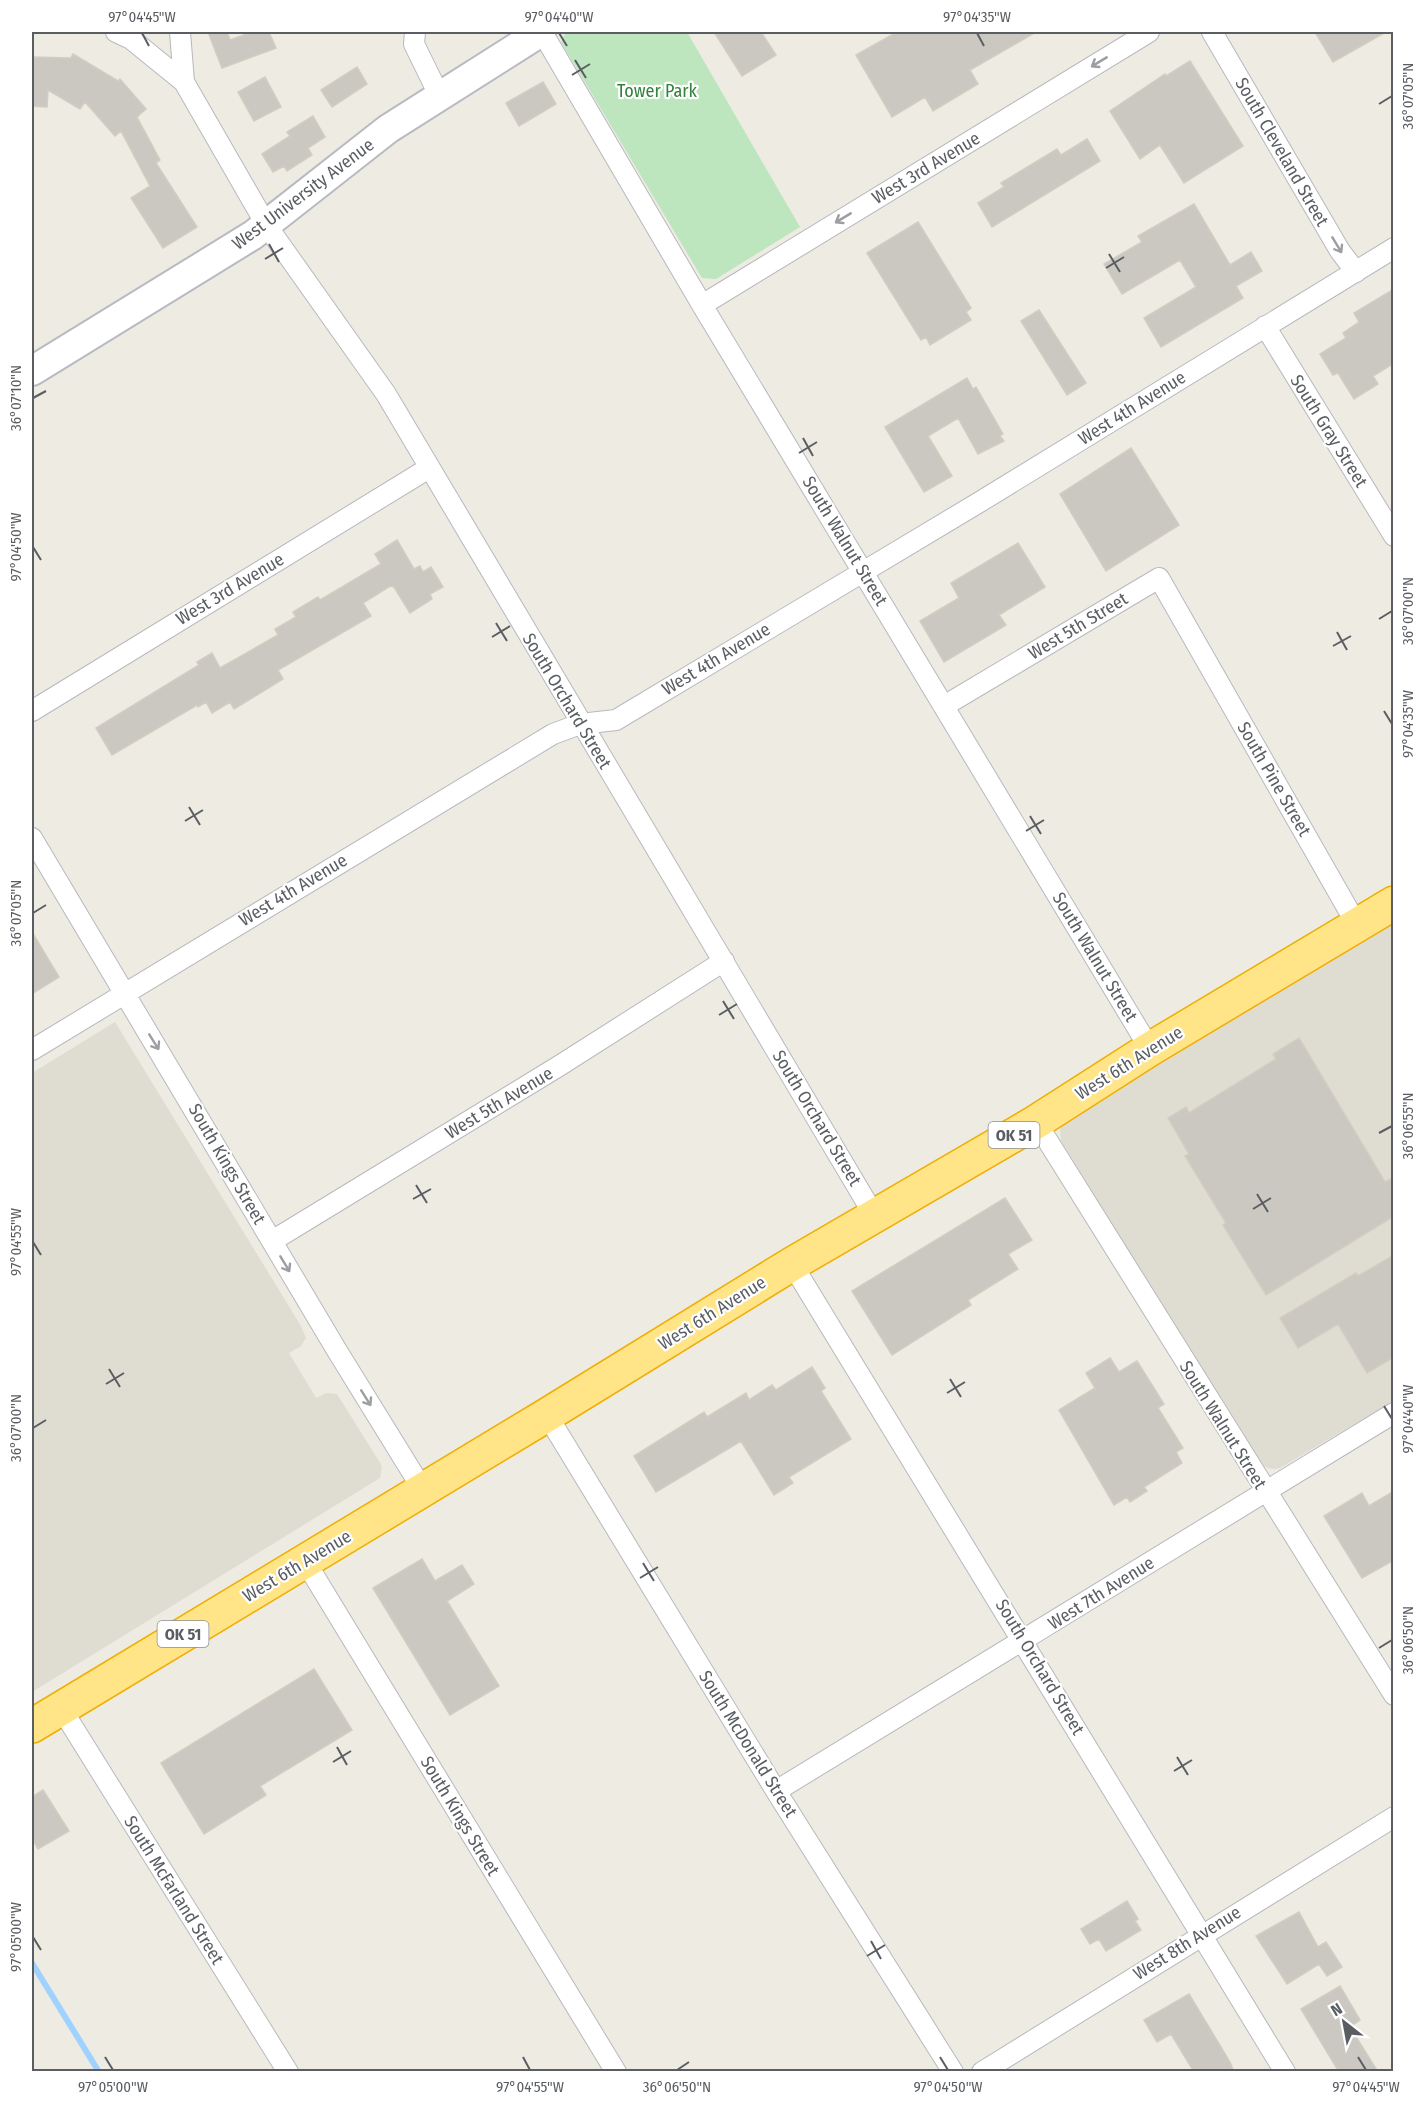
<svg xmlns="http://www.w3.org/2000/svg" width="1425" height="2103" viewBox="0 0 1425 2103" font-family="'Fira Sans Condensed',sans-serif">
	<rect width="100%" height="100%" fill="#edebe2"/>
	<path fill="#dfddd2" d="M1393,909V1401L1280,1468L1273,1469L1265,1467L1256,1459L1061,1141L1060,1129L1065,1121Z
		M115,1022L301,1326L306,1338L301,1346L289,1353L316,1398L326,1393L337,1394L382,1466L380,1478L32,1692V1073Z"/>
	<path fill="#bde6bf" d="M566,32H687L800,227L716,279L702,278L561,42Z"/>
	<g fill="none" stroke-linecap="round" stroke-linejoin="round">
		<path stroke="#a0d2ff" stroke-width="6" d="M32,1963L99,2072"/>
	</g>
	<path fill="#cac8c1" stroke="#d2cdc0" stroke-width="1.5" d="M208,32H227L230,40L252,32H269L276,48L222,68Z
		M714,32H761L776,55L742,76Z
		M897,32H1036L970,70L978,84L933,111L925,97L892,117L856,55Z
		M1315,32H1386L1333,62Z
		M73,54L118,81L120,79L146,109L137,117L160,160L156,163L197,227L163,248L131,198L150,186L121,131L115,136L85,102L80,109L48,90L47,107L32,106V57L71,58Z
		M1190,61L1243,146L1184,183L1160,145L1140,159L1110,111L1165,74L1166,76Z
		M357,67L367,84L332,107L321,90Z
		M265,77L281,107L254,121L238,92Z
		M543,82L556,104L519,126L506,103Z
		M313,116L325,137L308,148L312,155L287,171L284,166L273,172L262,154L290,136L287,132Z
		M1087,139L1100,161L992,227L978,203L1004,187L1001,183L1057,149L1061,155Z
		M1194,204L1230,265L1251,252L1262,271L1236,286L1243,298L1161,347L1144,318L1196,287L1180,260L1122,294L1104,264L1142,242L1138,236Z
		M918,222L971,308L966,312L971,320L930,345L926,337L921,340L867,253Z
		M1394,289V363L1373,376L1378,384L1354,399L1338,373L1333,375L1320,354L1346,338L1343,333L1359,322L1354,313Z
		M1039,310L1086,383L1067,395L1021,321Z
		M967,378L973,389L976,387L1003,434L1000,436L1004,441L978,454L958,418L928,436L952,476L924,492L885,427Z
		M1131,448L1179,525L1106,571L1060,494Z
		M397,540L414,569L420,566L423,572L431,567L443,587L430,594L432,599L410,613L394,587L390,586L363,603L371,616L278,670L283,679L234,709L230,702L212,713L206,702L198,707L197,705L112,755L96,728L199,665L197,662L212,653L220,668L278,635L275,629L296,617L293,612L318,597L320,600L381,564L375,554Z
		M1018,543L1045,587L999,615L1006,625L944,662L920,621L959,598L951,583Z
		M32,932L59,977L32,994Z
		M1299,1038L1385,1182L1394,1177V1216L1266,1295L1223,1225L1226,1223L1185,1156L1189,1154L1168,1118L1186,1107L1189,1113L1276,1059L1273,1054Z
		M1005,1198L1032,1240L1008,1254L1018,1269L968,1300L971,1305L892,1355L852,1291Z
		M1394,1255V1357L1367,1373L1338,1324L1298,1348L1280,1318L1356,1273L1358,1276Z
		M1110,1358L1119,1372L1137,1361L1164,1404L1158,1408L1183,1448L1176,1452L1182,1463L1144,1487L1147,1491L1130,1502L1127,1497L1114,1505L1059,1410L1095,1388L1086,1373Z
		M812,1367L825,1388L821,1391L851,1439L789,1477L793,1483L774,1495L741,1441L656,1492L634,1456L704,1412L707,1417L746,1393L749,1400L772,1385L776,1390Z
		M1394,1491V1560L1362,1578L1324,1516L1362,1493L1369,1506Z
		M422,1559L435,1581L462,1565L474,1584L447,1601L499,1686L450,1715L373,1588Z
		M314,1669L352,1730L260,1786L266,1795L204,1834L161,1763Z
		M43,1790L69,1831L38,1849L32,1838V1797Z
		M1127,1901L1138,1919L1135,1921L1141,1930L1106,1951L1099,1939L1090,1944L1081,1929Z
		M1299,1912L1318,1947L1326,1942L1342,1967L1327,1976L1319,1964L1287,1984L1256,1936Z
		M1340,1986L1360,2020L1350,2027L1378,2072H1339L1301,2009Z
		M1189,1994L1230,2062L1234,2072H1194L1171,2034L1157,2042L1144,2020Z"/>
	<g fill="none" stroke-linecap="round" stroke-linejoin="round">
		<g stroke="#b7b9be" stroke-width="22">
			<path id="street" d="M116,32L131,39L184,82
				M180,32L184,82L267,226L386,394L874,1215
				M415,32L414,44L439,95
				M542,32L702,305L1150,1049
				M1212,32L1340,251L1356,272
				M702,305L1149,32
				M1265,326L1394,536
				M944,706L1159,578L1357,925
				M32,711L429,468
				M32,838L336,1349L423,1490
				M32,1050L553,734L580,724L616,720L978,503L1394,248
				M1036,1122L1394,1695
				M272,1241L559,1066L724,961
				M792,1264L1285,2072
				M547,1415L776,1791L953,2072
				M305,1561L616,2072
				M61,1708L288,2072
				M776,1791L1394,1413
				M982,2072L1394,1817"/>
		</g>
		<g stroke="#b7bbc1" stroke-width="32">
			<path id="secondary" d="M32,371L253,235L388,129L541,32"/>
		</g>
		<g stroke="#efae00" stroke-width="36">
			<path id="highway" d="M32,1726L547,1415L792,1264L1036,1122L1150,1049L1394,903"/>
		</g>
		<use href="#street" stroke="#fff" stroke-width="20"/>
		<use href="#secondary" stroke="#fff" stroke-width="28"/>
		<use href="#highway" stroke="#ffe587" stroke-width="33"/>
	</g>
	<defs><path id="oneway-shaft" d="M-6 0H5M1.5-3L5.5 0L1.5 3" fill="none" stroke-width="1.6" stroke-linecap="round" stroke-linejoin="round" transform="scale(1.5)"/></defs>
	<g stroke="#9c9ea1">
		<use href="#oneway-shaft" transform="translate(1099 62) rotate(149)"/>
		<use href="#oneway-shaft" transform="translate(843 218) rotate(149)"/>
		<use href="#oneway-shaft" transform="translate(1337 245) rotate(59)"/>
		<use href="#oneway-shaft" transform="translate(154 1042) rotate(58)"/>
		<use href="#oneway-shaft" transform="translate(285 1264) rotate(59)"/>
		<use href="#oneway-shaft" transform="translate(366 1398) rotate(58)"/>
	</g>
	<path fill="none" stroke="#5a5e63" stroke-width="2" d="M142,33L149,46M559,33L567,46M977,33L984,46M575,60L586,78M572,75L590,64M1379,104L1392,96M269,244L279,262M1109,254L1120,272M265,259L283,248M1106,268L1124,257M33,398L46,391M803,438L813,456M799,453L817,442M33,547L41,560M1379,619L1392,611M496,623L507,641M1337,632L1347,650M492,637L510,626M1333,646L1351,636M1384,711L1392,724M189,807L200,825M1030,816L1041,834M185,821L203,810M1026,831L1044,820M33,913L46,905M723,1001L734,1019M719,1015L737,1004M1379,1133L1392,1126M416,1185L427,1203M1257,1194L1268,1212M413,1199L431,1189M1253,1209L1271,1198M33,1242L41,1255M109,1369L120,1387M950,1379L961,1397M106,1384L124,1373M947,1393L965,1382M1384,1406L1392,1419M33,1428L46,1420M643,1563L654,1581M640,1578L658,1567M1379,1648L1392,1640M337,1747L347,1765M1177,1757L1188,1775M333,1762L351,1751M1174,1771L1192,1760M33,1937L41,1950M871,1941L881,1959M867,1956L885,1945M105,2057L113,2070M523,2057L530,2070M940,2057L948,2070M1358,2057L1366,2070M677,2070L689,2062"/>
	<g text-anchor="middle" stroke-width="4.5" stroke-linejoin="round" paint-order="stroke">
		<g fill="#fff" stroke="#8c8e92" stroke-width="1.5">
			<rect x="988.5" y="1122" width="51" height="26" rx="4.5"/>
			<rect x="157.5" y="1621" width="51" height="26" rx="4.5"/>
		</g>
		<g font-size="16" font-weight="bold" fill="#5a5e63">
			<text x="1014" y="1141">OK 51</text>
			<text x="183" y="1640">OK 51</text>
		</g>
		<g font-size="18" fill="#328239" stroke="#fff">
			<text x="657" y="97">Tower Park</text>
		</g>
		<g font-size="18" fill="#5a5e63" stroke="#fff">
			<text transform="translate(1282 152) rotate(60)" y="6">South Cleveland Street</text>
			<text transform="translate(926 168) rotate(-31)" y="6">West 3rd Avenue</text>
			<text transform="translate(303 194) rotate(-37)" y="6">West University Avenue</text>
			<text transform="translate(1132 408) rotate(-32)" y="6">West 4th Avenue</text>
			<text transform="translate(1329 431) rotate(58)" y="6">South Gray Street</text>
			<text transform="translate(845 541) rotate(59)" y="6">South Walnut Street</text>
			<text transform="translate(230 589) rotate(-31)" y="6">West 3rd Avenue</text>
			<text transform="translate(1078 626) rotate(-31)" y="6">West 5th Street</text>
			<text transform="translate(716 659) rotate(-31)" y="6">West 4th Avenue</text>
			<text transform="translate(567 701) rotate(59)" y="6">South Orchard Street</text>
			<text transform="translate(1274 779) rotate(60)" y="6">South Pine Street</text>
			<text transform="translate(293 890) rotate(-31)" y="6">West 4th Avenue</text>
			<text transform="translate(1095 957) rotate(59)" y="6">South Walnut Street</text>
			<text transform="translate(1129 1063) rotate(-32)" y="6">West 6th Avenue</text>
			<text transform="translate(499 1103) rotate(-31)" y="6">West 5th Avenue</text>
			<text transform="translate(817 1118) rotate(59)" y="6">South Orchard Street</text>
			<text transform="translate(227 1164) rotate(60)" y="6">South Kings Street</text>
			<text transform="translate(712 1313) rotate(-32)" y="6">West 6th Avenue</text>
			<text transform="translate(1223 1425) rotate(58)" y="6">South Walnut Street</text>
			<text transform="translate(297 1566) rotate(-31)" y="6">West 6th Avenue</text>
			<text transform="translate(1101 1593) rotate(-32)" y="6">West 7th Avenue</text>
			<text transform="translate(1040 1667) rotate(59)" y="6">South Orchard Street</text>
			<text transform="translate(748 1744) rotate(58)" y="6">South McDonald Street</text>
			<text transform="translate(460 1816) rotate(59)" y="6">South Kings Street</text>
			<text transform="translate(174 1890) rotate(58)" y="6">South McFarland Street</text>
			<text transform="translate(1187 1943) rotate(-32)" y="6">West 8th Avenue</text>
		</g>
	</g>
	<rect width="1425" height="2103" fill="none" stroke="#ffffff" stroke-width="66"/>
	<g transform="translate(1344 2022) rotate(329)" stroke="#ffffff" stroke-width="4.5" paint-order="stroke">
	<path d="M0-4.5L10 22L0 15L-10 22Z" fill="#5a5e63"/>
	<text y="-9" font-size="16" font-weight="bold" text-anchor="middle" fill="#5a5e63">N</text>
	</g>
	<rect x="33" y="33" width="1359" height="2037" fill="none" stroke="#5a5e63" stroke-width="2"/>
	<g font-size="15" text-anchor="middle" fill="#5a5e63">
		<text x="142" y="22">97°04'45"W</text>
		<text x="559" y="22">97°04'40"W</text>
		<text x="977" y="22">97°04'35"W</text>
		<text transform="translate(1408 96) rotate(-90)" y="5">36°07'05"N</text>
		<text transform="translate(16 398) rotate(-90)" y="5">36°07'10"N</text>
		<text transform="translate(16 547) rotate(-90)" y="5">97°04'50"W</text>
		<text transform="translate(1408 611) rotate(-90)" y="5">36°07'00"N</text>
		<text transform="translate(1408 724) rotate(-90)" y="5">97°04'35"W</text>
		<text transform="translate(16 913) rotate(-90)" y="5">36°07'05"N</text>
		<text transform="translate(1408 1126) rotate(-90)" y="5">36°06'55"N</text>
		<text transform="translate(16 1242) rotate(-90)" y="5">97°04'55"W</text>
		<text transform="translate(1408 1419) rotate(-90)" y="5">97°04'40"W</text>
		<text transform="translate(16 1428) rotate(-90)" y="5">36°07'00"N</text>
		<text transform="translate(1408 1640) rotate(-90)" y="5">36°06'50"N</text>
		<text transform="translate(16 1937) rotate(-90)" y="5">97°05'00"W</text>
		<text x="113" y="2092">97°05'00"W</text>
		<text x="530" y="2092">97°04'55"W</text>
		<text x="677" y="2092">36°06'50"N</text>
		<text x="948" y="2092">97°04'50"W</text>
		<text x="1366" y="2092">97°04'45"W</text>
	</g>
</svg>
